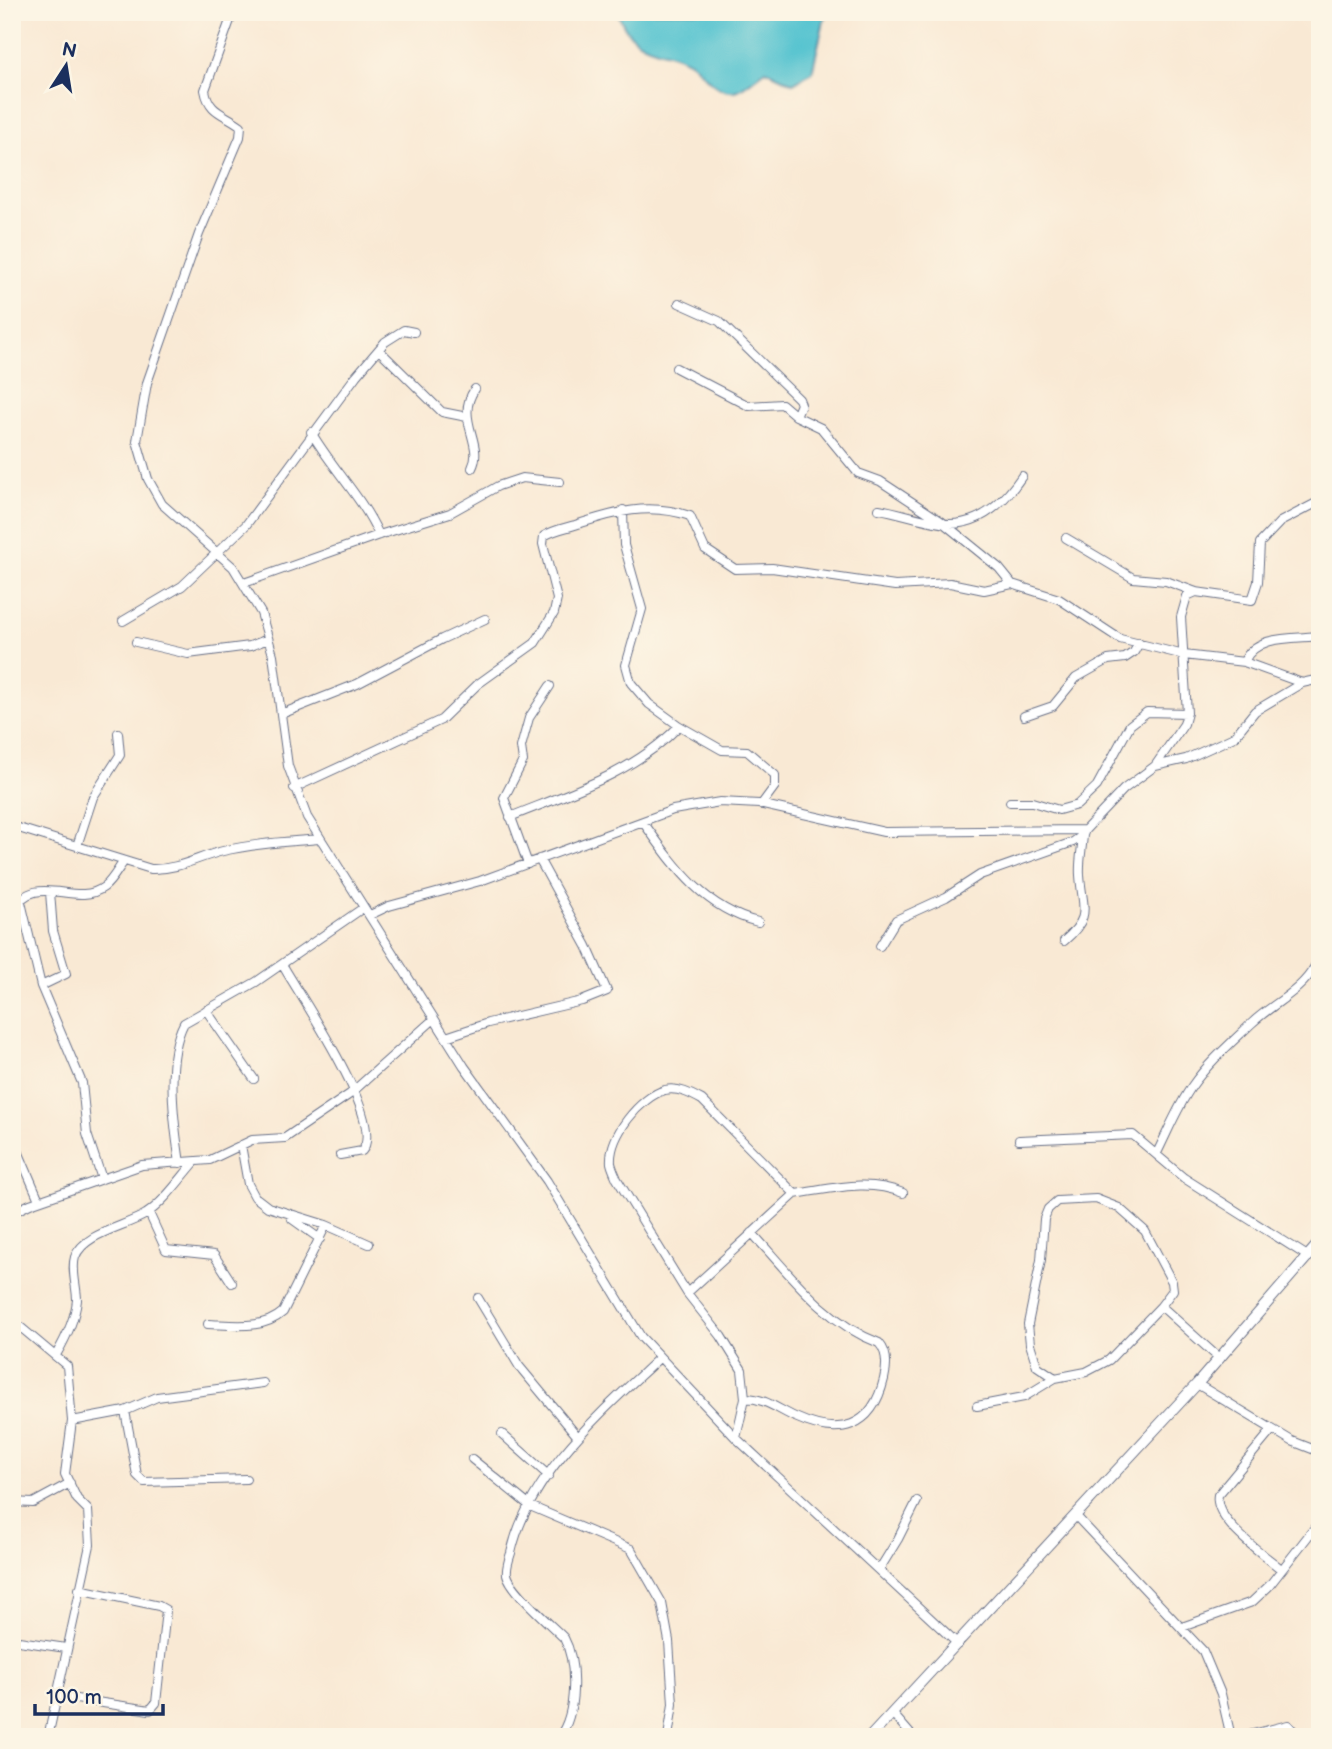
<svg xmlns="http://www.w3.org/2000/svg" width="1332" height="1749" viewBox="0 0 1332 1749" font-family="'Balsamiq Sans',sans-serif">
	<rect width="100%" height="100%" fill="#fcf5e5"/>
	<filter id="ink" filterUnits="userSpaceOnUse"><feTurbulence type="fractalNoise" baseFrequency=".0143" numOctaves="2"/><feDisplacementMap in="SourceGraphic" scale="14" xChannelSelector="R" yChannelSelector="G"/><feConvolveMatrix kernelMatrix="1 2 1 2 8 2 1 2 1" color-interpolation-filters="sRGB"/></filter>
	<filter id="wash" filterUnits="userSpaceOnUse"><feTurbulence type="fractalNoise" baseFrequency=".00686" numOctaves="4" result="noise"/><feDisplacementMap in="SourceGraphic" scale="28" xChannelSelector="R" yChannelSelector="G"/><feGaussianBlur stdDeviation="1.57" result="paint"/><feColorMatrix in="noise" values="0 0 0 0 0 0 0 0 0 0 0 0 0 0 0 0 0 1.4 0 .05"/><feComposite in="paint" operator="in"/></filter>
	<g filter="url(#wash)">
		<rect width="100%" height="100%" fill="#f9e9d4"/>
		<path fill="#58c4d0" stroke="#3a7a97" stroke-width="2" d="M617,12H826L812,72L793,83L766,70C756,76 744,90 734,91C714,93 704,72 690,62C674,52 649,51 635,39C626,32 622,22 617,12Z"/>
	</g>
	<g filter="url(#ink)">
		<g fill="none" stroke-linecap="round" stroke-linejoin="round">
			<g stroke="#697087" stroke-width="10">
				<path id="minor" d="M233,12L205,90C209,113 224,113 241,126L240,137L199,234L147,383L137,441L148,479L162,504L233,567L261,613L273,655L288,766L307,817L464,1066L547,1181L641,1337L736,1438L958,1644
					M679,303L719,321L799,399L801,404L796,416
					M379,350L442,412L467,417
					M676,368L749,406L782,404L796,416L821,428L858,473L880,481L941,521L999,568L1012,584
					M311,432C332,468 362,497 379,535
					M472,468C485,444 454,418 475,389
					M879,509C899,512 933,524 950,524C982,524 1006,500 1022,476
					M623,510L624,545L642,609L626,665L631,683L649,704L678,725L722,750L747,751L775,775V786L761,805
					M1066,538L1133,578L1166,581L1196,592
					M244,583L379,535L450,513L498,486L522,478L560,482
					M123,621L182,586L246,525L356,376L385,342L404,330L414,332
					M136,642L188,654L250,646L268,639
					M1244,662C1255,634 1295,639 1320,636
					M281,714L357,684L442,639L485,619
					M1024,716L1053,706L1076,678L1108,660L1125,658L1134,652L1139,643
					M1155,766L1186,759L1234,737L1255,711L1302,683L1320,679
					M294,788L441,720L478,684L535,643L554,613L557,599L543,544L544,536C553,530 565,528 575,525C615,512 649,502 690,516L705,549L735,569L772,568L895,586L950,583L984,590L1012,584L1059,599L1120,639L1184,655L1244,662L1302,683
					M1010,802H1032L1059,810L1077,805L1097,786L1130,725L1147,712L1187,713
					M510,817C569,793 634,773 679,726
					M643,822C674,865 703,908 758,922
					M12,826L151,869C178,870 198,857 223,851C255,843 288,842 320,839
					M77,846L93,797L120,755L118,733
					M528,864L504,798L523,761L521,747L529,718L550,686
					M20,898L41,986L82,1083L87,1134L102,1179
					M12,911C36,869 74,909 104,887C112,881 118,869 124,861
					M370,915L389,906L480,881L673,810L720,802L759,804L884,832L1085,830L1124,789L1155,766L1184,724L1187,713L1181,617L1187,596L1196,592L1252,600L1258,582L1260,543L1280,522L1320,501
					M1064,941C1093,916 1082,908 1080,875C1079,862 1082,849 1083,835
					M880,946L896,920L946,897L980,875L1073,842L1083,835L1085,830
					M282,964C300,996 387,1122 362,1151L340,1155
					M41,986L66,974L53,931L50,892
					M206,1010L254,1079
					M446,1037L488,1023L582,1001L607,991L587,946L539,859
					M12,1137L39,1200
					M1019,1140L1133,1135L1184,1178L1309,1257
					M241,1145L248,1184L255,1197L268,1207L326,1225L369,1244
					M1157,1153C1168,1131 1178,1106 1192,1086C1208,1063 1231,1043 1252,1023C1272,1004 1302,991 1315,966L1320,965
					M180,1163C174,1124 165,1059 184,1023L256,982L363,908
					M12,1213L30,1204L142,1165L210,1160L252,1140L285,1138L350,1094L434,1019
					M149,1213L166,1250L214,1255L232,1283
					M292,1219L320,1239
					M687,1293L795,1194
					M478,1298L519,1366L578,1437
					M12,1320L67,1366L72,1421L65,1474L77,1499L88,1510L90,1545L48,1737
					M208,1324C234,1325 263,1330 283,1312L326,1225
					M56,1355C66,1338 75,1320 77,1300C77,1287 71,1270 75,1257C84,1233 125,1227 146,1214C164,1202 180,1179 194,1163
					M1055,1378L1037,1366L1030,1344L1028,1324L1041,1260L1044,1219L1048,1209L1057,1201L1096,1199L1119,1208L1145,1231L1172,1282L1173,1290L1161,1306
					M1197,1384L1292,1441L1320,1452
					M745,1398C765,1398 777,1409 795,1417C839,1437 872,1429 884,1379C887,1367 888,1353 879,1343C825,1323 790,1274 752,1233
					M977,1406L1024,1397L1055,1378L1086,1372L1109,1360L1161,1306L1220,1359
					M125,1411L137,1475L144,1482L246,1479
					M72,1421L125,1411L157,1397L263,1383
					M1272,1430L1218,1495C1213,1520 1263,1554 1281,1569
					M502,1434L549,1476
					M736,1438L745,1398L742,1370L721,1336L687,1293L617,1179C615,1174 612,1168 611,1163C609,1136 640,1097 665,1090C678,1087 691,1094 702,1100L795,1194C832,1189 867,1178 903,1193
					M472,1459L530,1506L631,1549L662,1603L669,1641L673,1704L668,1737
					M12,1502L33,1503L70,1483
					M1075,1515L1203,1651L1221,1694L1231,1737
					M879,1570L898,1539L917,1501
					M1182,1627L1252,1602L1269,1586L1320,1521
					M12,1640L66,1648
					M56,1696L150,1710L156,1703L166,1610L159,1606L79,1589
					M893,1714L913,1737
					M559,1737C577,1714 577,1662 564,1638C551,1625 510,1590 507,1574C506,1568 509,1559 511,1553C529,1473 602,1412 659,1358
					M1241,1737L1288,1725L1299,1737"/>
			</g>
			<g stroke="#697087" stroke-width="12">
				<path id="tertiary" d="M870,1737L1197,1384L1320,1242"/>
			</g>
			<use href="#minor" stroke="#fff" stroke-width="8"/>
			<use href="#tertiary" stroke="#fff" stroke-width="10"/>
		</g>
	</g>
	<rect width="1332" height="1749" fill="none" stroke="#fcf5e5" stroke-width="42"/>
	<g transform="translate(66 66) rotate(12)" stroke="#fcf5e5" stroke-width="5" paint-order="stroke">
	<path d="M0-5L12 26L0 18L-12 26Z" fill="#1b2f5e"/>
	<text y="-10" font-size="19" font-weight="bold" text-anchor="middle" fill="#1b2f5e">N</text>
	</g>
	<path d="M35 1704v10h128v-10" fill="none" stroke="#1b2f5e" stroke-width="3.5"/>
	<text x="46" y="1704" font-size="21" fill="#1b2f5e" stroke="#fcf5e5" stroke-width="5" paint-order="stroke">100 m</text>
</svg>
